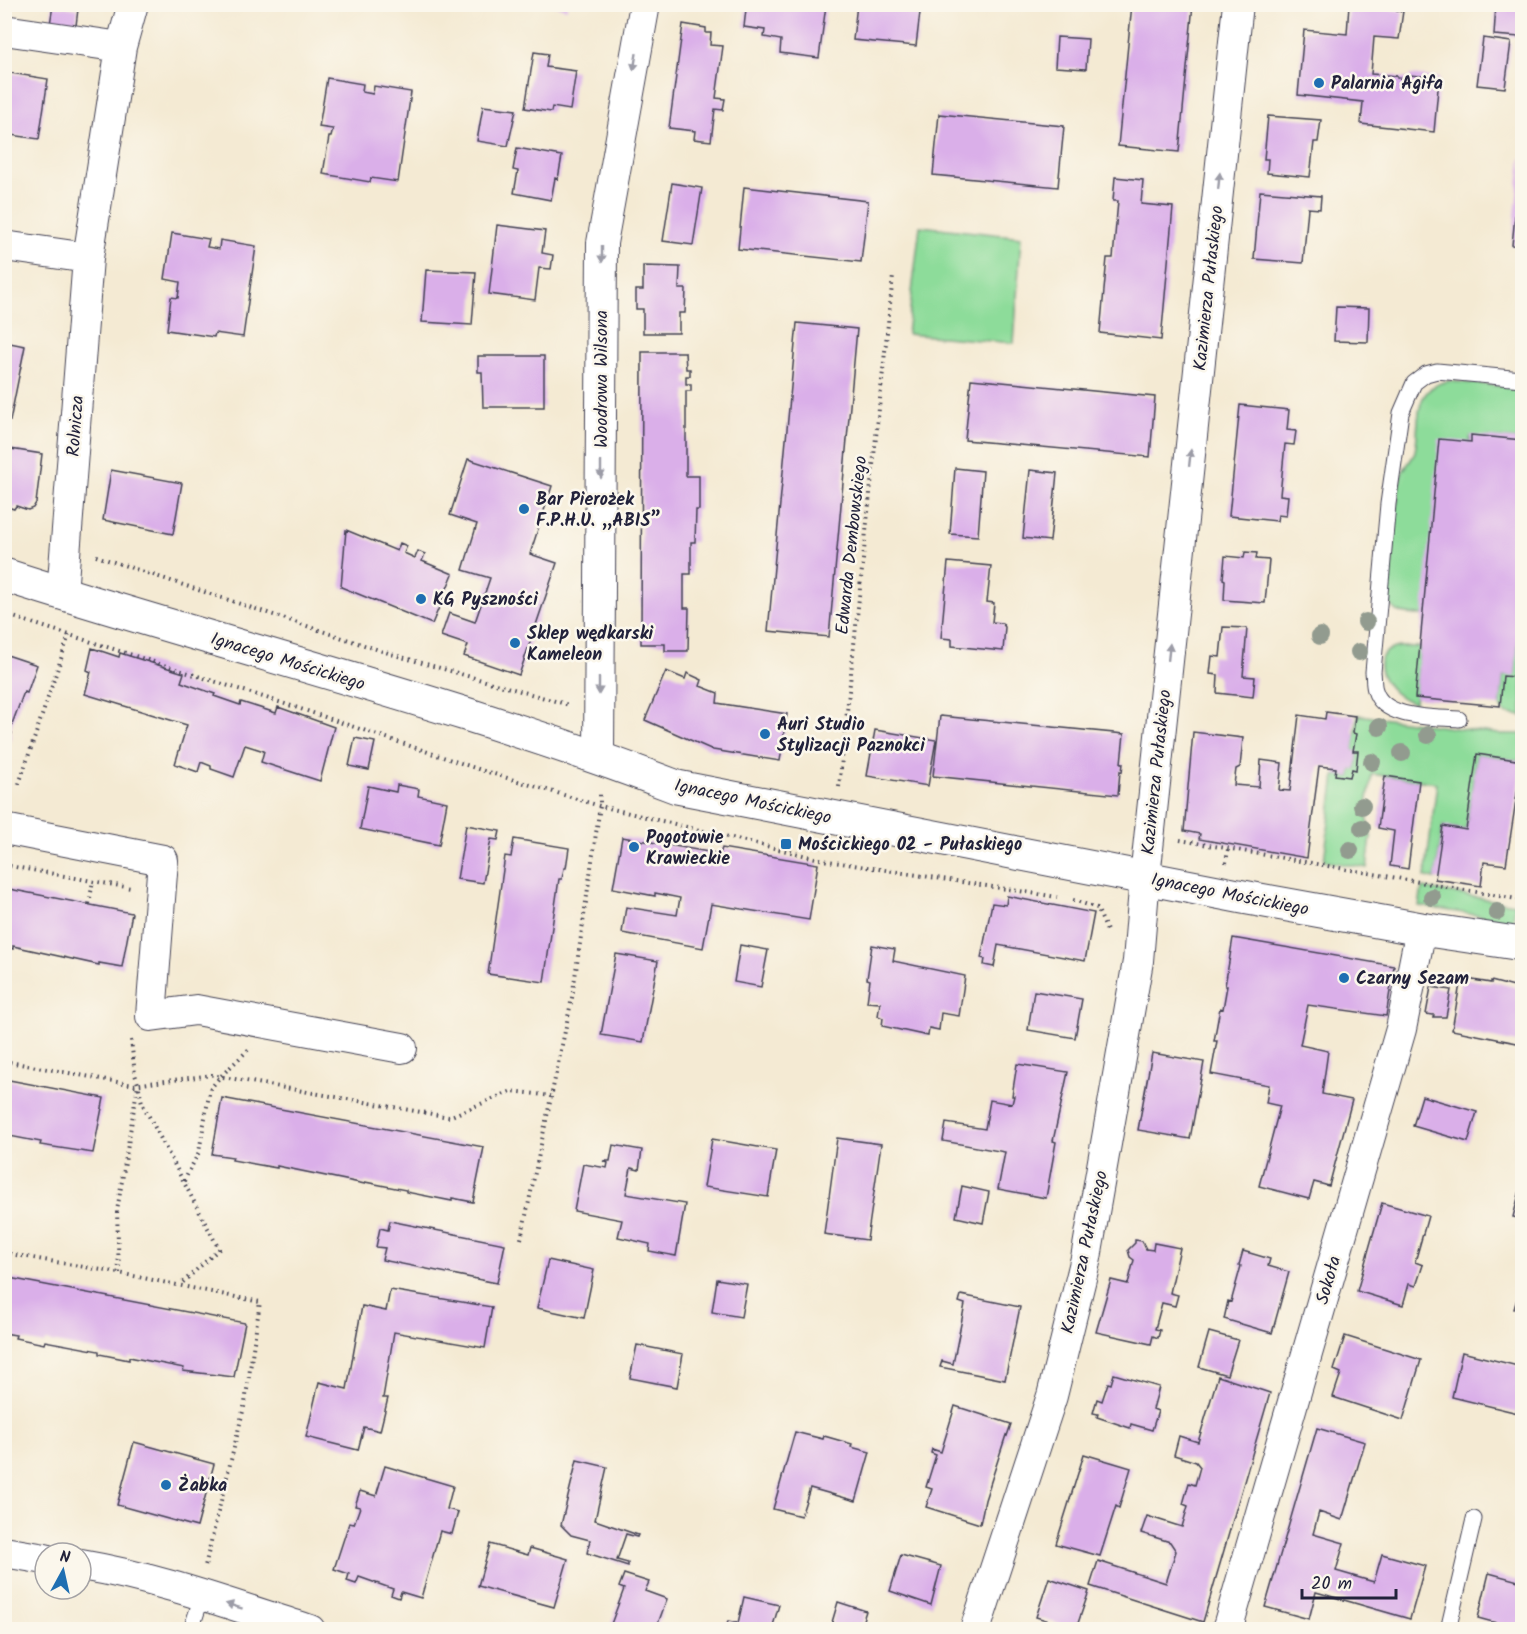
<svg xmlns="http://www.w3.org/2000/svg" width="1527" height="1634" viewBox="0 0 1527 1634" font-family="Kalam,sans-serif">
	<rect width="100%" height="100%" fill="#fbf7ec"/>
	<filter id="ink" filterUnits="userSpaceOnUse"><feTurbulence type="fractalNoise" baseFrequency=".0167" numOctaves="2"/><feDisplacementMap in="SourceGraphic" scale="12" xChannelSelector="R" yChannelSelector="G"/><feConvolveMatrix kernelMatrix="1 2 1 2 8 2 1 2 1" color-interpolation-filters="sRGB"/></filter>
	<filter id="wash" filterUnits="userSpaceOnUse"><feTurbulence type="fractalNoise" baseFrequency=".008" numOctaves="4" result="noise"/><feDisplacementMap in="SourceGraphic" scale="24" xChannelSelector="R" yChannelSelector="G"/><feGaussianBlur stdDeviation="1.35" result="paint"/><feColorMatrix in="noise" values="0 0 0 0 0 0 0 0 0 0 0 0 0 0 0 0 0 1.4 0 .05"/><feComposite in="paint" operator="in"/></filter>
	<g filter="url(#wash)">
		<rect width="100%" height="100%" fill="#f4ead3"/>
		<path fill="#8ddc9a" stroke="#587f6a" stroke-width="1.5" d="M920,226L1021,237L1014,343L907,334Z
			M1448,381L1522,388V440L1471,436L1423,615C1409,615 1392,615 1389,599L1399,485C1400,481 1401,475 1403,471C1407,464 1413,459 1415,451C1421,423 1410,389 1448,381Z
			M1520,615H1522V716L1504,713L1500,706L1503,676H1515Z
			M1400,647H1420L1415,703C1384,696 1362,652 1400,647Z
			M1358,715L1499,734H1522V761L1477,754L1466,830L1443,826L1435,879L1425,877L1437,783L1372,774L1366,811L1371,837L1367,868L1324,861L1335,775L1350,777L1352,769H1356L1358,752L1353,751Z
			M1422,888L1515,904L1513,921L1419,906Z"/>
		<g id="blocks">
			<path fill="#daafe9" d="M191,4H231L230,11Z
				M548,4H567V9Z
				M857,4H921L916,46L853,40Z
				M1132,4H1193L1179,152L1118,146Z
				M1496,4H1522L1520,37L1494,35Z
				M53,5L78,9L75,34L49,31Z
				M743,5H826L819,58L780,53L781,40L764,37L765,30L744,27L746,9L743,8Z
				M1349,5L1403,11L1399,39L1374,37L1371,74L1397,76V78L1409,79L1410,75L1439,78L1434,132L1361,124L1363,102L1298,95L1304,30L1347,34Z
				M683,24L706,28V33H711L710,45L723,46L716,98L725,99L723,110L715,109L711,141L694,139L695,131L669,128Z
				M1057,37L1088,39L1086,69L1055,67Z
				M1483,38L1511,42L1505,88L1477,85Z
				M534,52L548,54L546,67L576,71L570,110L552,107L551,112L525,108Z
				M4,72L48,79L39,139L4,134Z
				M327,78L363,84L362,92L373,94L374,86L411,92L398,182L371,178L370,182L323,174L329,137H331L333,129L319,127Z
				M483,106L516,110L508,146L477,141Z
				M939,114L1064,126L1058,187L933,175Z
				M1268,116L1321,120L1318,142H1314L1310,177L1267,173L1268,159H1264Z
				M517,148L562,156L558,179L555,178L551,200L514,193L518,171L513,170Z
				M1521,158H1522V246L1512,245Z
				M1115,177L1143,180L1141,204L1173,207L1161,340L1100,333L1107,258H1113L1118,201H1113Z
				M672,183L702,188L693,245L663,241Z
				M744,187L868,201L861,262L738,249Z
				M1260,191L1321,196L1320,209L1308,208L1303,263L1254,259Z
				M497,225L545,231L542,253L553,255L551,269L539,268L535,300L489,294Z
				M172,233L209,239L207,247L219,249L220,240L256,246L243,337L215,333L214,337L167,330L171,297L178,298L180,282L165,279Z
				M643,266L680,267L679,289H686L685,313H679V333H643V309H636V290H643Z
				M426,270L476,272L472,325L422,322Z
				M1336,307L1369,308L1368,342L1334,341Z
				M797,323L857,329L829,637L768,631Z
				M5,342L25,346L10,421L5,420Z
				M642,352H685L686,369H690V376H686V384H691V391H686V476H699V510H696L695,542H691V574H684V608H689L688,651H665V644H641Z
				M478,356H544V407H483L482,372H478Z
				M971,379L1155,397L1150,457L965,440Z
				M1240,405L1289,410L1287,430L1296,431L1294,445L1285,444L1280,495L1288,496L1286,516L1278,515L1277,521L1229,516Z
				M1471,435L1522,440V574L1521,596H1522V615H1520L1515,677L1503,676L1500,706L1415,698L1439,439L1471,442Z
				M4,448L42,454L36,503L33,508L28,510L16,506L14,509L4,506Z
				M468,459L552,486L530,554L557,563L519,675L464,656L468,645L441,636L449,613L475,622L490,578L463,570L477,524L450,515Z
				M955,468L983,471L978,536L950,534Z
				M111,470L182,483L173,534L103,520Z
				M1030,470L1057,473L1050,541L1023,538Z
				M346,530L397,551L400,543L407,546L404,553L415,558L418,551L425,554L422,561L453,574L432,624L341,587Z
				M1245,552L1257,553L1256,559L1269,560L1265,603L1224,600L1225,580L1223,579L1225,556L1244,558Z
				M948,562L991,566L987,602L994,603L992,622L1002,623L1005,627L1003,651L952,646V639L941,638Z
				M1223,627L1247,628L1243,676L1255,677L1253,697L1217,693L1218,675L1210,674L1212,656L1220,657Z
				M92,648L119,657L120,653L184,673L181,682L215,694L214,696L240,705L241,702L276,713L278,707L334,727L320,781L261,762L264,751L245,745L234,777L211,769V766L201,762L198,772L175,764L187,725L85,694L91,672L87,670Z
				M4,654L37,665L27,693L24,692L9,732L12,733L5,754Z
				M666,671L685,679L687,673L702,680L700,686L718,693L717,703L787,714L780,761L713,750L645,720Z
				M1326,712L1355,716L1353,733L1356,734L1353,751H1358L1356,770L1352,769L1350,777L1335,775L1336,768L1319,766L1307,858L1199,839L1200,834L1184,831L1193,732L1243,738L1240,767L1236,769L1234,785L1259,787L1261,760L1282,763L1279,790L1290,791L1299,715L1325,719Z
				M940,716L1124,734L1121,763H1123L1122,772L1120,771L1118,795L933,776Z
				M875,730L936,740L928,786L867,776Z
				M355,738L375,742L369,770L349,766Z
				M1477,754L1522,761L1506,865L1484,862L1481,886L1435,879L1443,826L1466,830Z
				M1385,776L1419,781L1408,869L1390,866L1394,831L1378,828Z
				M397,785L419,789L418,796L447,802L439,845L360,829L368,786L396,792Z
				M466,825L500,831L498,840L491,839L483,883L457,879Z
				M622,837L720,854L722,848L818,864L809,920L711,904L703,948L622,933L626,907L677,915L680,898L655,893V896L613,888Z
				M514,839L569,848L566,868H564L562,879H559L544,982L488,974L505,856L511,857Z
				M4,888L132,913L122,967L99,963V965L13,946V949L4,947Z
				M1007,896L1094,913L1085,961L998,945L994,967L984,965L985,959L981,958L992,903L1006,905Z
				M1233,938L1394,966L1386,1016L1308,1005L1300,1045L1328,1051L1322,1094L1352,1100L1329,1186L1314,1182L1309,1199L1259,1186L1280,1106L1266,1103L1269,1085L1211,1074L1217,1041H1214L1220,1008L1223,1009L1227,986H1225Z
				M740,945L768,950L761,987L734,982Z
				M872,945L895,949L893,961L965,976L959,1016L941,1013L939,1030L929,1028L928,1036L882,1026L883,1018L878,1016L880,1003L867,1002L870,980L867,979Z
				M616,954L658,961L643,1042L601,1035Z
				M1461,978L1491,983V981L1522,989V1044L1452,1030Z
				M1431,987L1451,990L1446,1017H1433L1434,1015L1426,1014Z
				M1034,991L1082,999L1075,1038L1028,1030Z
				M1152,1053L1204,1062L1190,1139L1138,1130Z
				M1017,1064L1068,1072L1053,1141L1056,1142L1046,1198L998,1189L1005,1152L943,1141L946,1123L985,1129L990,1100L1012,1104L1014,1096H1012Z
				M4,1079L104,1098L93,1153L40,1145L41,1142L4,1135Z
				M1422,1096L1477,1112L1468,1142L1413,1126Z
				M222,1098L484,1147L473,1202L452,1198V1201L406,1192V1190L365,1182V1184L277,1166V1168L232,1160L233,1157L212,1154Z
				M837,1138L881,1144L867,1240L824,1234Z
				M712,1139L776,1150L768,1197L704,1187Z
				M613,1145L642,1150L639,1170L631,1168L626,1194L685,1204L676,1256L649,1251L650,1244L618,1237L622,1220L574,1211L583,1164L607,1168L608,1163L603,1161H610Z
				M1522,1183V1219L1513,1217Z
				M962,1186L989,1192L983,1223L956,1217Z
				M1382,1203L1428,1216L1415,1262L1423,1265L1416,1286L1409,1284L1403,1305L1357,1291Z
				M390,1221L505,1244L497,1283L382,1260L385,1248L376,1247L380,1228L388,1230Z
				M1135,1240L1142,1241L1146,1249L1153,1250L1154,1243L1180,1248L1170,1293L1178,1295L1175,1306L1162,1303L1155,1329L1160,1330L1158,1338L1153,1336L1151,1344L1096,1332L1111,1280L1128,1284L1134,1260L1130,1257L1128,1250L1135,1243Z
				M1243,1251L1270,1259L1268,1266L1289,1272L1272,1333L1224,1319L1228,1301L1231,1302L1241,1266L1239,1265Z
				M548,1260L594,1270L584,1318L537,1308Z
				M4,1277L245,1323L234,1377L183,1371L184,1368L129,1357V1360L99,1354V1351L45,1341L44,1344L15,1338L16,1335L4,1333Z
				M717,1279L747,1284L741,1317L712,1312Z
				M1522,1282V1311L1514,1309Z
				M390,1290L492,1307L485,1348L394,1332L383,1398H388L380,1431L364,1427L358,1450L306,1437L319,1382L347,1389L362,1306L386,1311Z
				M961,1295L1020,1307L1005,1380L940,1367L942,1361L953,1364L965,1304L959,1302Z
				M1209,1332L1238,1340L1227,1375L1199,1367Z
				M1345,1336L1421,1360L1403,1420L1333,1397L1341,1373L1334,1370Z
				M637,1345L683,1354L677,1387L630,1378Z
				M1462,1352L1522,1367V1414L1452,1397Z
				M1114,1374L1159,1387L1153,1409L1158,1411L1152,1430L1131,1424L1130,1428L1097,1417L1098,1414L1093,1413L1097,1399L1102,1401L1108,1383L1111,1384Z
				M1218,1376L1270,1393L1203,1622L1090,1586L1098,1561L1166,1583L1176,1551L1170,1542L1141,1533L1147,1516L1182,1527L1188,1506L1183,1504L1189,1483L1195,1485L1200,1467L1196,1462L1174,1455L1179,1436L1198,1442Z
				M955,1406L1011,1424L1007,1436L1006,1435L985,1500L980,1524L926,1507L932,1489L926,1487L936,1455L931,1453L932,1449L941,1452Z
				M1317,1428L1365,1442L1342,1520L1319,1512L1313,1534L1344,1543L1336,1571L1374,1582L1382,1554L1425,1566L1410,1619L1316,1592L1309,1619L1265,1607Z
				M795,1432L823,1439L824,1436L852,1444L851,1447L870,1452L856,1501L810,1488L801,1516L773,1509Z
				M134,1442L214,1464L197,1527L117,1505Z
				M1084,1454L1131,1468L1119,1508L1116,1506L1100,1556L1056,1544Z
				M577,1460L607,1467L595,1520L638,1535L637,1537L626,1534L617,1560L628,1563V1566L587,1553L590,1540L571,1535L561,1525Z
				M385,1466L453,1486L447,1509L458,1512L452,1534L440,1531L421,1598L401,1592L399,1598L391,1595L393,1589L359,1577L356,1584L347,1581L349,1574L334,1569L349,1523L354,1524L360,1507L355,1506L360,1491L376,1496Z
				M490,1544L528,1555L530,1548L568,1559L554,1607L478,1586Z
				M901,1555L941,1566L931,1605L890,1591Z
				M1489,1573L1522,1582V1630L1478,1618Z
				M624,1574L649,1582L645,1591L667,1599L656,1629H628L611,1624L624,1589L619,1587Z
				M1049,1578L1089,1591L1076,1629L1036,1617Z
				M744,1597L779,1605L772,1629H726L728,1621L738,1623Z
				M838,1602L866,1611L860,1629H830Z"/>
		</g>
	</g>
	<g filter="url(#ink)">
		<use href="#blocks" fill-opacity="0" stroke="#424052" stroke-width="1.5"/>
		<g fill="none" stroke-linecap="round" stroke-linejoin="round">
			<g stroke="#424052" stroke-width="17">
				<path id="service" d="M1459,719C1435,717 1383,720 1375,690C1373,685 1374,678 1373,672L1388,504L1401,413L1414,383L1426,374L1437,371L1522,379
					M191,1630L202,1596
					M1448,1630L1474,1519"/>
			</g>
			<g stroke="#424052" stroke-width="32">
				<path id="minor" d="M4,30L121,47
					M4,246L88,258
					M62,594L88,258L121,47L133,4
					M599,757L602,243L645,4
					M4,829L163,860L151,1016L196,1010L402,1048
					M4,1552L45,1559
					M81,1565C159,1578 235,1606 310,1630
					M975,1630L1052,1396L1086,1258L1138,961L1145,877L1238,4
					M1227,1630L1401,1029L1421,929"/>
			</g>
			<g stroke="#424052" stroke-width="35">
				<path id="tertiary" d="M4,575C228,647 458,703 677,787L1243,897L1421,929L1522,944"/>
			</g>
			<path stroke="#424052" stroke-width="4" stroke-dasharray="1.5 4.5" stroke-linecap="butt" d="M96,556L391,654L569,705
				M4,614L304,710L481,770L600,806L828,861L1057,897
				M19,784L69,635
				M839,787L893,276
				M1180,840L1522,900
				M1226,863L1228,849
				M4,865L131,888
				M4,873L6,864
				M1073,900L1097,908L1108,933
				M89,904L93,881
				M4,1061L134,1085L212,1075L449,1117L512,1091L551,1096
				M139,1088L142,1103L219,1249L180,1285
				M184,1181L199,1152L210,1089L220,1077L248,1050
				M521,1239L572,998L600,806V794
				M4,1253L119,1273L260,1302L245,1403L205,1566
				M119,1273L117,1211L138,1084L135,1074L131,1040"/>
			<use href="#service" stroke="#fff" stroke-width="15"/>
			<use href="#minor" stroke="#fff" stroke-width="30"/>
			<use href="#tertiary" stroke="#fff" stroke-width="33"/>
		</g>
		<g fill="#929b8f">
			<circle cx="1366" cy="622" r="9"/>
			<circle cx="1320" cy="636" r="9"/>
			<circle cx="1359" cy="652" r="9"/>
			<circle cx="1379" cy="727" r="9"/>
			<circle cx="1428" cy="735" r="9"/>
			<circle cx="1402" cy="753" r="9"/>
			<circle cx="1372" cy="762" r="9"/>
			<circle cx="1362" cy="806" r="9"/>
			<circle cx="1362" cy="828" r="9"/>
			<circle cx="1350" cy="850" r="9"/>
			<circle cx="1432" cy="897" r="9"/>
			<circle cx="1497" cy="912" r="9"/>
		</g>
		<defs><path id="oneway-solid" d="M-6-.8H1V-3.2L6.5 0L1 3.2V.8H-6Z" transform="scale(1.5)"/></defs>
		<g fill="#9c9ca7">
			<use href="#oneway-solid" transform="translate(635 62) rotate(100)"/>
			<use href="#oneway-solid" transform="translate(1219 181) rotate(-84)"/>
			<use href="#oneway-solid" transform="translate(602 254) rotate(90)"/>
			<use href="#oneway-solid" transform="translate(1190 458) rotate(-84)"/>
			<use href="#oneway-solid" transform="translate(601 470) rotate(90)"/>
			<use href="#oneway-solid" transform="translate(1169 652) rotate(-84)"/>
			<use href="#oneway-solid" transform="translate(599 686) rotate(90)"/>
			<use href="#oneway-solid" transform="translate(234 1606) rotate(-163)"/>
		</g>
	</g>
	<g fill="#1f6fb2" stroke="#fbf7ec" stroke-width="2">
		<circle cx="1319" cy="83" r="6"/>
		<circle cx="524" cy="509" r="6"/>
		<circle cx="421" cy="599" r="6"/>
		<circle cx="515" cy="643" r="6"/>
		<circle cx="765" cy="734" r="6"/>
		<rect x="780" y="838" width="12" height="12" rx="3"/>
		<circle cx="634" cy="847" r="6"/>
		<circle cx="1344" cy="978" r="6"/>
		<circle cx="166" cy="1485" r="6"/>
	</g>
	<g text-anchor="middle" stroke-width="5" stroke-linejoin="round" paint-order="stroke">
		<g font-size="18" font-weight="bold" fill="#22223b" stroke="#fbf7ec" text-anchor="start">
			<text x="1331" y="89">Palarnia Agifa</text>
			<text x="536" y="505">Bar Pierożek<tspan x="536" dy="21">F.P.H.U. „ABIS”</tspan></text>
			<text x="433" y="605">KG Pyszności</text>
			<text x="527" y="639">Sklep wędkarski<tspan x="527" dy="21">Kameleon</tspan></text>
			<text x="777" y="730">Auri Studio<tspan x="777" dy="21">Stylizacji Paznokci</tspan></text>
			<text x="646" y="843">Pogotowie<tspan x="646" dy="21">Krawieckie</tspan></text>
			<text x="798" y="850">Mościckiego 02 - Pułaskiego</text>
			<text x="1356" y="984">Czarny Sezam</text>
			<text x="178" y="1491">Żabka</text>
		</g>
		<g font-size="18" fill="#22223b" stroke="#fbf7ec">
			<text transform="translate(1208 288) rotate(-84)" y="6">Kazimierza Pułaskiego</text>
			<text transform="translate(601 379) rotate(-90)" y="6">Woodrowa Wilsona</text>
			<text transform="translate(75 426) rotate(-86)" y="6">Rolnicza</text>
			<text transform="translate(851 545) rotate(-84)" y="6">Edwarda Dembowskiego</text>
			<text transform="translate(288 661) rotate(17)" y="6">Ignacego Mościckiego</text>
			<text transform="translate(1156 772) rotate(-84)" y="6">Kazimierza Pułaskiego</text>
			<text transform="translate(753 801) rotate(12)" y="6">Ignacego Mościckiego</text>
			<text transform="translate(1230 894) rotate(11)" y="6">Ignacego Mościckiego</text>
			<text transform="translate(1084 1252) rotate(-78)" y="6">Kazimierza Pułaskiego</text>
			<text transform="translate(1328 1280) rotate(-74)" y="6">Sokoła</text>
		</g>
	</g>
	<rect width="1527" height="1634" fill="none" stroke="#fbf7ec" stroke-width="24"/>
	<g transform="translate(63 1571) rotate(8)"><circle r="28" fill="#fbf7ec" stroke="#a4a2a5" stroke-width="1.5"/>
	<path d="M0-4.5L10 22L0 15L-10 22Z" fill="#1f6fb2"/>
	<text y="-9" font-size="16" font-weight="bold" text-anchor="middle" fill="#22223b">N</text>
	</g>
	<path d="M1302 1589v9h94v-9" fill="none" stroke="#22223b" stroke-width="3"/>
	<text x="1311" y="1589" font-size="18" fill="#22223b" stroke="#fbf7ec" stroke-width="4.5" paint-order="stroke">20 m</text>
</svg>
